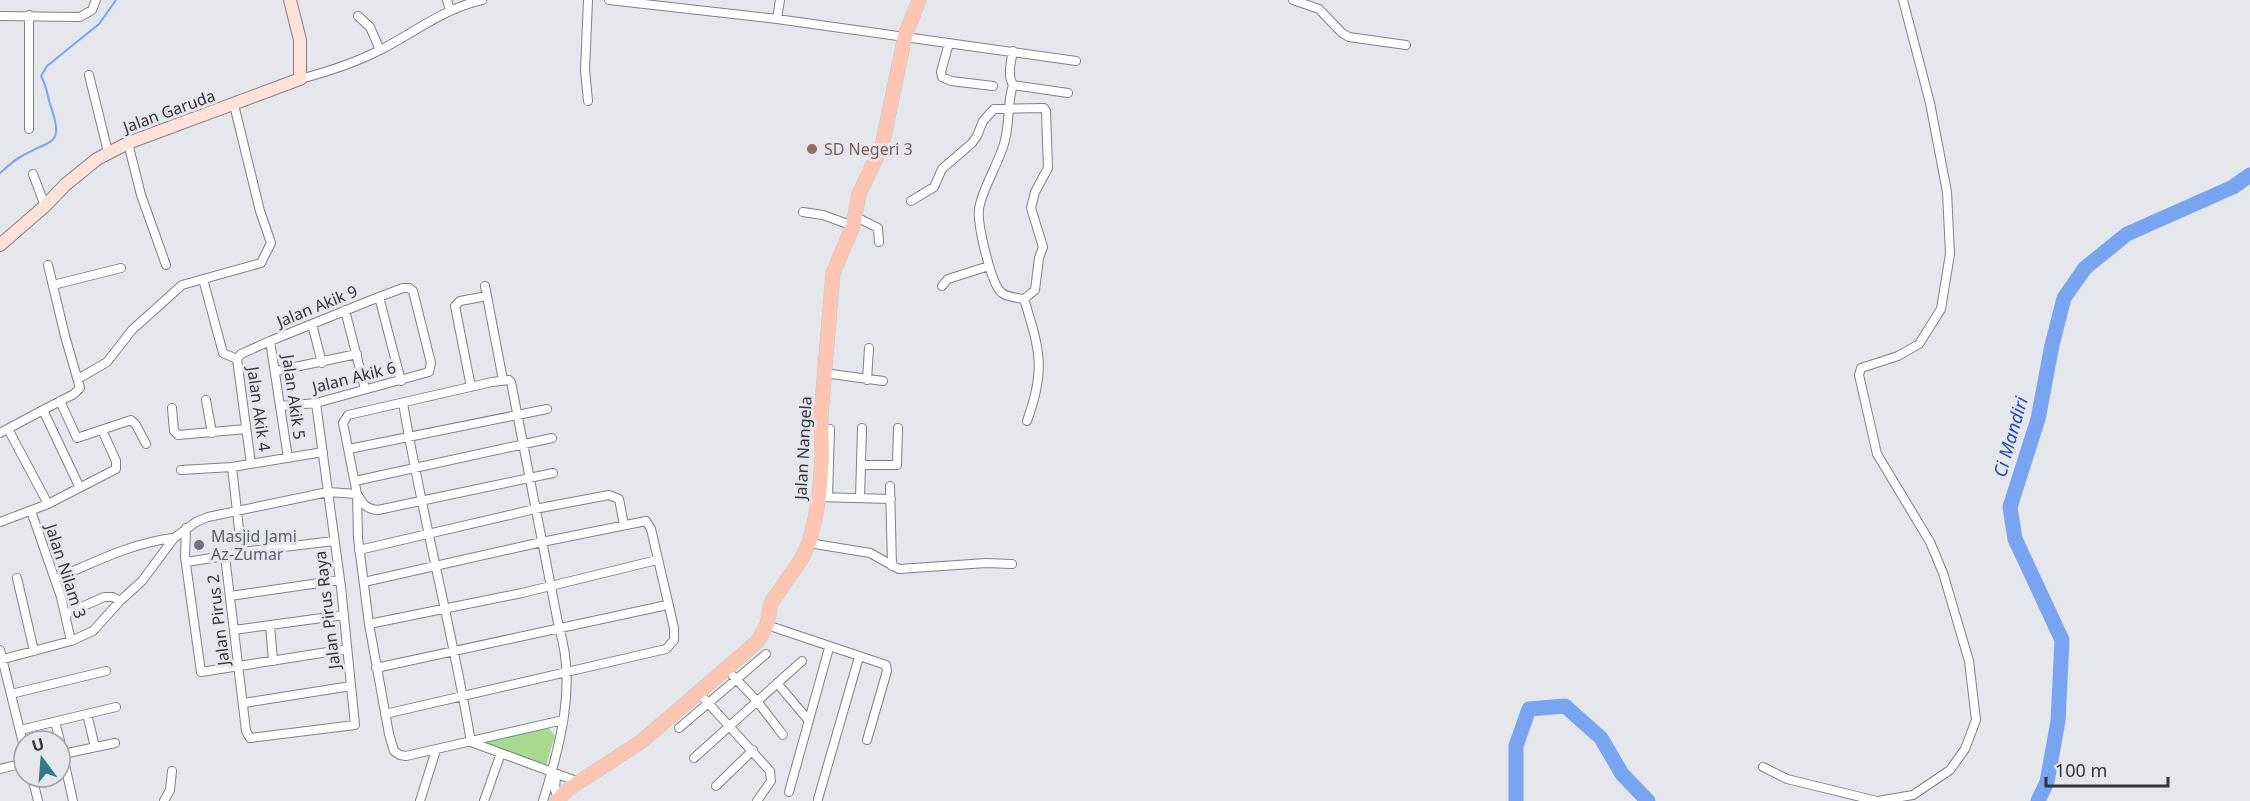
<svg xmlns="http://www.w3.org/2000/svg" width="2250" height="801" viewBox="0 0 2250 801" font-family="'Noto Sans',sans-serif">
	<rect width="100%" height="100%" fill="#e6e7ed"/>
	<path fill="#a7da8f" d="M548,727L555,736L546,765L483,745L484,741Z"/>
	<g fill="none" stroke-linecap="round" stroke-linejoin="round">
		<path stroke="#79a4f1" stroke-width="2" d="M0,173C7,167 14,160 22,156C50,139 65,147 51,107C47,96 47,86 41,76L47,66L99,24L116,0"/>
		<path stroke="#79a4f1" stroke-width="15" d="M1516,801V746L1529,709L1565,706L1601,738L1622,774L1648,801
			M2038,801L2047,782L2058,721L2062,640L2015,539L2010,507L2038,419L2052,345L2064,298L2085,268L2127,234L2233,187L2250,175"/>
		<g stroke="#7f8085" stroke-width="10">
			<path id="street" d="M447,0L450,10
				M588,0L585,70L588,101
				M609,0L777,19L1076,61
				M1293,0L1319,9L1342,33L1349,37L1406,45
				M29,15V129
				M0,16L80,17L92,10L96,0
				M358,16L370,27L380,50
				M777,19L780,0
				M949,43L941,72L942,77L951,81L993,86
				M1013,51C1011,62 1007,75 1013,85L1068,93
				M89,75L108,152
				M300,79C327,72 357,62 382,49C415,32 445,8 482,0
				M128,143L141,195L166,265
				M33,174L45,206
				M911,201L934,187L942,169L972,143L977,136L983,121L994,109L1044,108L1046,111L1048,168L1035,192L1031,208L1043,247L1039,258L1035,290L1024,299C1017,298 1007,297 1002,293C991,285 977,223 979,209C982,188 1000,162 1005,140C1010,122 1007,102 1013,85
				M803,212L823,215L853,226
				M856,217L878,228L879,242
				M203,279L223,353L237,359
				M53,285L121,268
				M485,286L503,380
				M942,286L948,279L989,266
				M379,297L401,381
				M1024,299C1040,351 1046,369 1027,421
				M345,310L365,389
				M312,324L322,363
				M270,341L288,458
				M237,359L241,354L270,341L379,297L403,288H409L413,291L431,363L429,372L316,403L281,406
				M237,359L251,464
				M276,371L357,354
				M824,373L883,381
				M78,379L107,362L132,330L182,285L261,263L271,243L260,211L234,105
				M867,380L869,348
				M471,387L455,306L460,301L487,296
				M206,400L212,433
				M60,401L77,438L131,420L136,425L146,444
				M403,403C422,517 452,628 471,742L579,782
				M172,408L174,431L178,435L246,429
				M43,410L74,394L80,388L65,336L48,265
				M8,429L48,504
				M0,433L43,410L79,486
				M349,449L547,409
				M323,452L232,467L241,547V552L225,556L246,731L250,738L355,725L341,587L328,492L357,494C363,504 366,509 378,510L553,473
				M861,465H897L898,428
				M181,470L232,467
				M355,481L552,438
				M890,486L892,566
				M819,497L891,499
				M828,497L830,429
				M860,498L862,428
				M31,511L61,597L71,641
				M0,522L48,504L116,469V461L102,430
				M186,528L185,557L201,672L347,649
				M809,543L870,553L899,569L986,563L1012,564
				M359,550L535,509L609,495L619,499L624,525
				M241,552L334,541
				M186,562L225,556
				M17,578L34,651
				M55,579C93,563 131,543 173,538
				M364,582L542,542L646,521L651,529L674,628V640L666,649L385,714
				M230,596L340,580
				M66,614L104,597H113L120,601
				M369,624L522,593L657,560
				M270,625L273,661
				M767,625L886,665L887,671L867,740
				M234,630L344,615
				M0,650L24,747
				M0,660L71,641L93,631L120,601L142,581L174,538L196,522L208,517L328,492L316,403
				M376,668L667,605
				M733,676L757,701L783,735
				M777,683L809,721
				M699,693L770,771L771,781L757,801
				M11,694L106,671
				M244,703L351,686
				M87,714L95,747
				M55,722L60,741
				M679,728L766,654
				M20,730L116,707
				M60,742L73,801
				M63,754L115,743
				M694,758L802,661
				M1763,767L1787,779L1877,801
				M0,769L24,763
				M556,774L555,790L558,799
				M32,777L38,801
				M716,786L753,750
				M789,792L829,648
				M818,799L859,657
				M164,801L170,790L172,771
				M420,801L436,750
				M484,801L501,753
				M543,801C560,746 577,684 559,628L511,382L509,380L492,382L348,415L343,423L357,494L358,538L369,624L389,734L394,751L400,755L406,756L563,720
				M1878,801L1913,795L1950,770L1965,749L1976,720L1969,661L1943,573L1930,542L1877,454L1859,375L1861,368L1898,356L1919,344L1941,309L1950,254L1947,192L1930,103L1903,0"/>
		</g>
		<g stroke="#7f8085" stroke-width="14">
			<path id="secondary" d="M0,245L45,206L65,185L97,159L128,143L300,79V40L290,0"/>
		</g>
		<g stroke="#c6c6c7" stroke-width="15">
			<path id="primary" d="M557,801L565,792L579,782L642,741L757,642L767,625L771,603L802,558L809,543L815,519L819,497L822,457L821,415L833,273L853,226L859,194L882,146L905,36L919,0"/>
		</g>
		<use href="#street" stroke="#fff" stroke-width="8"/>
		<use href="#secondary" stroke="#fee2d9" stroke-width="12"/>
		<use href="#primary" stroke="#fec5b2" stroke-width="14"/>
	</g>
	<circle fill="#8d6e63" stroke="#e6e7ed" stroke-width="2" cx="812" cy="149" r="6"/>
	<circle fill="#6b7280" stroke="#e6e7ed" stroke-width="2" cx="199" cy="545" r="6"/>
	<g text-anchor="middle" stroke-width="6" stroke-linejoin="round" paint-order="stroke">
		<g font-size="16" fill="#353537" stroke="#e6e7ed">
			<text transform="translate(169 111) rotate(-20)" y="6">Jalan Garuda</text>
			<text transform="translate(317 306) rotate(-22)" y="6">Jalan Akik 9</text>
			<text transform="translate(354 377) rotate(-14)" y="6">Jalan Akik 6</text>
			<text transform="translate(294 397) rotate(82)" y="6">Jalan Akik 5</text>
			<text transform="translate(259 409) rotate(82)" y="6">Jalan Akik 4</text>
			<text transform="translate(803 448) rotate(-87)" y="6">Jalan Nangela</text>
			<text transform="translate(66 571) rotate(72)" y="6">Jalan Nilam 3</text>
			<text transform="translate(327 610) rotate(-97)" y="6">Jalan Pirus Raya</text>
			<text transform="translate(218 620) rotate(-97)" y="6">Jalan Pirus 2</text>
		</g>
		<g font-size="16" fill="#785e54" stroke="#e6e7ed" text-anchor="start">
			<text x="824" y="155">SD Negeri 3</text>
		</g>
		<g font-size="16" fill="#5b616d" stroke="#e6e7ed" text-anchor="start">
			<text x="211" y="542">Masjid Jami<tspan x="211" dy="18">Az-Zumar</tspan></text>
		</g>
		<g font-size="18" font-style="italic" fill="#204fa7" stroke="#e6e7ed">
			<text transform="translate(2011 437) rotate(-74)" y="6">Ci Mandiri</text>
		</g>
	</g>
	<g transform="translate(42 759) rotate(344)"><circle r="28" fill="#e6e7ed" stroke="#9fa0a4" stroke-width="1.5"/>
	<path d="M0-4.5L10 22L0 15L-10 22Z" fill="#347987"/>
	<text y="-9" font-size="16" font-weight="bold" text-anchor="middle" fill="#353537">U</text>
	</g>
	<path d="M2046 777v9h122v-9" fill="none" stroke="#353537" stroke-width="3"/>
	<text x="2055" y="777" font-size="18" fill="#353537" stroke="#e6e7ed" stroke-width="4.5" paint-order="stroke">100 m</text>
</svg>
